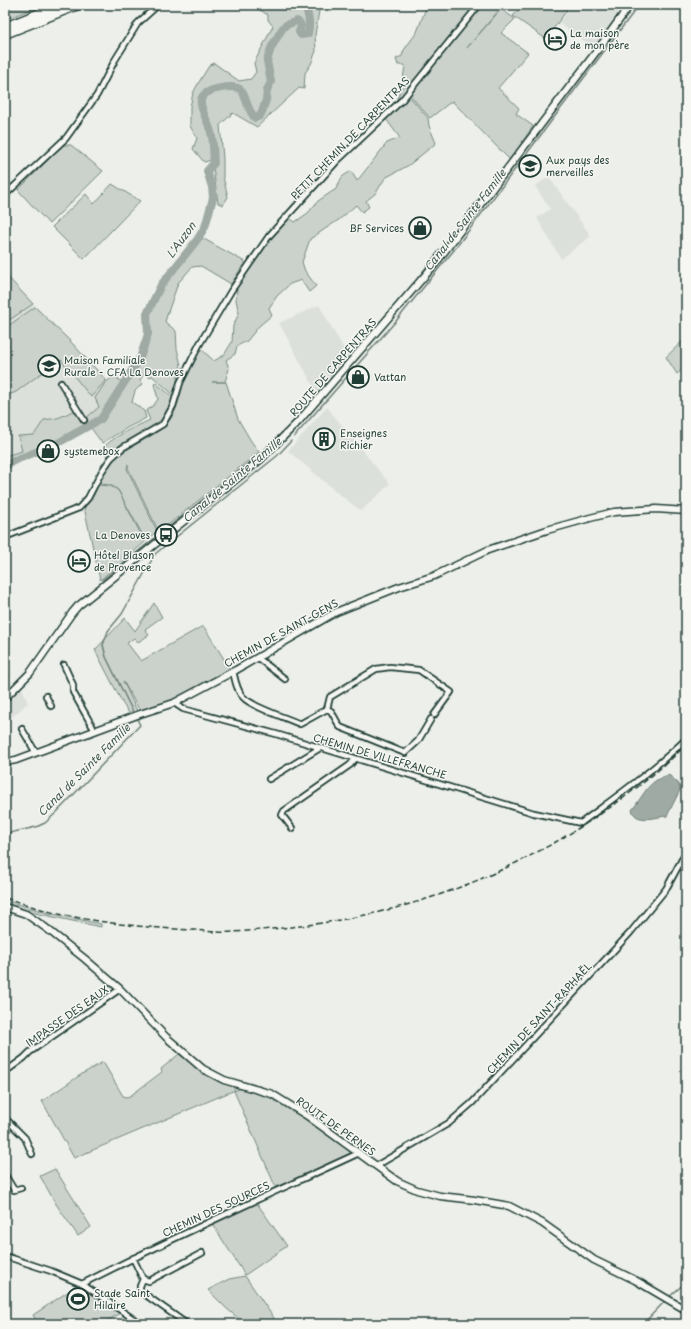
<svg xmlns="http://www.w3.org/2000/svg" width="691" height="1329" viewBox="0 0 691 1329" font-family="'Playpen Sans',sans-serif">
	<rect width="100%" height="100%" fill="#edefea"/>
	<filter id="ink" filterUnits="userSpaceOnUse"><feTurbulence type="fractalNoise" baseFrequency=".025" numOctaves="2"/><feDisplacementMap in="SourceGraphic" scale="8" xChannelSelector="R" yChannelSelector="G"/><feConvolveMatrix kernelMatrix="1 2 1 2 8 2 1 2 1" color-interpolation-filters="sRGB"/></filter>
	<g filter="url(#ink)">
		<path fill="#dce0db" d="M562,5H626L594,48L559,23L569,10Z
			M549,177L591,236L561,259L537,218L550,209L535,186Z
			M5,274L108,381L99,407L86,419L71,411L59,418L44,420L34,435L18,436L22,451L5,456Z
			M319,305L349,358L318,395L279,323Z
			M327,407L390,484L361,511L339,494L288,451Z
			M22,688L28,703L5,723V702Z"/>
		<path fill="#cbd2cc" stroke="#758880" d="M5,5H42L9,18L5,16Z
			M252,5H320L315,35L316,51L311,64L305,73L304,89L299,88L257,127L233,113L220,125L223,158V177L228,197L223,205L218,203L212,160L204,162L193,149L197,138L190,126V107L193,93L199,82L209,66L214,63L239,81L251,79L256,72L254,63L273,26L268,20V15Z
			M427,5H492L499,10L467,48L501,9L515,19L501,33L528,53L498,88L519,108L516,114L533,126L510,160L452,101L430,118L410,95L406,93L395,103L402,87L405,65H398L396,59L402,56L404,50L417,32Z
			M522,5H559L567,10L546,39L513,16Z
			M409,96L428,118L429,126L436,143L409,165L385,178L376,193L366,201L369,207L362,212L356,205L340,219L310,239L302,262L305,271L316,286L309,292L301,280L290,284L277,296L269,308L272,315L259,326L247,341L237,346L235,354L226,360L229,369L225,382H212H226L238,419L251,441L259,452L159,532L128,468V464L127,469L157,531L146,541L118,490L111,485L99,484C111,446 146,447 169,421C179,410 181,387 187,372C190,364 195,356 200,348L214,361L224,355L232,342L233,326L239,313L236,300L237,288L244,273L268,239L288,217L295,222L308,213L318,201L336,189L342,177L351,171L357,181L387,143L400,138L386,119Z
			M63,145H71L103,171L49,224L18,190Z
			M112,184L140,201L84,259L52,227L86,194L94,204Z
			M199,238L204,239L245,262L231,284L201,266L192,267L178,283L167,315L165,322L176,331L177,349L181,365L177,380L175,396L152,376L149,377L144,374L140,380L143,383L135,391L132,402L144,411L146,418L127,428L102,443L91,428L60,445L15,461L10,467L5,468V456L22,451L18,436L34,435L44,420C49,419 56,419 60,417C75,411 73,407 86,418L99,407L95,398L105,383L114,376L126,385L142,360L150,335L149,315L163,287Z
			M5,274L33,304L5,323Z
			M35,307L71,342L106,380L91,397L61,360L43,372L16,392L11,394L5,391V328Z
			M686,338V366L677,374L666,357Z
			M156,383L174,398C168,423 143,431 125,443C119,448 113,453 108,457L102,449C115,435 133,428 150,420L146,411L154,405L158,399L154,384Z
			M98,485L110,486L118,490L145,542L100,580L84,507C91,502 95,493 98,485Z
			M154,603L162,617L145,629L149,635L138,642L134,638L127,643L141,661L201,627H204L229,667V669L172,700L140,711L123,681L137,711L131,716L123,704L95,650L125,618L135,631Z
			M5,900L44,912L101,924V927L30,912L5,904Z
			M179,1054L199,1070L218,1081L232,1085L235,1090L74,1158L42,1101L82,1074L103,1062L123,1096L126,1097L130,1096L162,1072L161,1069Z
			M244,1087L266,1095L278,1102L322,1130L353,1153L276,1188L234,1091Z
			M55,1169L91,1227L78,1236L56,1204L40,1176Z
			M256,1202L287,1246L245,1275L211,1222Z
			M245,1276L278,1324H245L226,1308L208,1290L229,1279Z
			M78,1285L120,1313L102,1324H33L37,1322L33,1315Z"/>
		<path fill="#9faaa4" stroke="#6c7e77" d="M669,775L679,784L680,790L667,816C656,817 636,824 632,810C644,795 648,780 669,775Z"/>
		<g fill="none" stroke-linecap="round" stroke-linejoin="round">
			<path stroke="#6c7e77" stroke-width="1.5" d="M350,357L415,282L482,195
				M308,415L336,383
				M288,428L316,396
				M294,437L396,321L454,250L639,5
				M265,449L284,431
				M102,580L261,453
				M134,714L106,657L103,645L108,631L122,614L155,554L277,456L291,441
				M5,834L36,827L45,823L57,812L140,725L136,717
				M668,1298L686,1282
				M672,1298L686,1306
				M643,1324L665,1301"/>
			<path stroke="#9faaa4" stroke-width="8" d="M5,467L13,461L56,444L101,419L140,358L148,334L147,314L161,285L197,240L205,227L213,198L212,187L207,171L214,163C213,153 214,142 211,132C205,111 187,94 221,88C227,87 237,86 241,90C246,95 247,110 255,118L260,116L262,112L266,100L267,90L271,82L267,61L271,48L282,29L286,25L297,21L300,23L301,26L299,32L301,35L308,34C310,25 309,14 304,5"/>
			<g stroke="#1f3d34" stroke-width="8">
				<path id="street" d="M5,195L66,138L97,95L115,60L138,23L158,5
					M61,383L84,420
					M5,537L79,508L88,498L102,471L111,458L122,448L163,424L173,406L180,383L199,345L231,291L269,236L338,160L402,100L479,5
					M258,658L285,679
					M64,665L73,685V692L95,731
					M233,671C235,680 237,691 243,697C252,707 287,718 300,724L327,709L331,711L340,727L405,753L418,741L431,719
					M46,696L51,706
					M174,703L183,709L276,734L534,813L581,823C617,796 654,770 686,739
					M327,709L330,697L376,669L390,667L419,670L451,692L434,715
					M22,729L36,753
					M269,779L320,748
					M292,828L282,815L284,811L350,765L355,759
					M5,1072L24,1058L30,1052L120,989
					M5,1118L25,1138L32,1154
					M376,1166L449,1123L472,1103L630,933L666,889L686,852
					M5,1175L14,1190L21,1188
					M5,1256L51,1271L82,1284L141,1324
					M133,1258L143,1279L140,1286V1291L187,1324
					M143,1279L149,1281L202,1253
					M82,1284C173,1237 266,1196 359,1153"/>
			</g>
			<g stroke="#1f3d34" stroke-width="9">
				<path id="secondary" d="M5,698L30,673L72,613L78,606L260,460L298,422L435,264L599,48L630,5
					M5,762L16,760L140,714L174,703L236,670L336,612L399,587L434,576L488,550L547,530L590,518L614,512L656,509L686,511
					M5,907L26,914L46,928L85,959L120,989L166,1037L203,1069L224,1080L272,1094L309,1117L397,1181L417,1190L440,1196L475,1200L509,1206L542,1223L594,1260L635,1280L686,1310"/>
			</g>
			<g stroke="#1f3d34" stroke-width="11">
				<path id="highway" d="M5,27L60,5
					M5,34L78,5"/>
			</g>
			<use href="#street" stroke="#f6f6f2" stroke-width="4.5"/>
			<use href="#secondary" stroke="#f6f6f2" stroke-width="6"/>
			<use href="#highway" stroke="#f6f6f2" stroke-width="8"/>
			<path stroke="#1f3d34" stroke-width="1.5" stroke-dasharray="6 3" stroke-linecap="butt" d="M5,898C26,904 47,912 69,916C110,924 151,928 193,930C206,931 220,933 233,932C283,929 334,923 383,911C493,885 604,824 686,745"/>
		</g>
	</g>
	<defs>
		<g id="hotel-ring" transform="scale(1.15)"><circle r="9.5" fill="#f6f6f2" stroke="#1f3d34" stroke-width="1.5"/><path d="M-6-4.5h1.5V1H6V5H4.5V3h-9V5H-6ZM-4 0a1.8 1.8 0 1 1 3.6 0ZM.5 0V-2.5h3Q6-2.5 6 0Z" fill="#1f3d34"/></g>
		<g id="school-ring" transform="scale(1.15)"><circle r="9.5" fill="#f6f6f2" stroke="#1f3d34" stroke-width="1.5"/><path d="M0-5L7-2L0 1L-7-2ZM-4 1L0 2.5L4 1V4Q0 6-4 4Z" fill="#1f3d34"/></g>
		<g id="shop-ring" transform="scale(1.15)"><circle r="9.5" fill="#f6f6f2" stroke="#1f3d34" stroke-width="1.5"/><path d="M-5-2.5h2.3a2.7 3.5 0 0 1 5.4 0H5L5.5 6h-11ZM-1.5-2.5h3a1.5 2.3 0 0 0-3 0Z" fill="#1f3d34"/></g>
		<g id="building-ring" transform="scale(1.15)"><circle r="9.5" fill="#f6f6f2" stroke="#1f3d34" stroke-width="1.5"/><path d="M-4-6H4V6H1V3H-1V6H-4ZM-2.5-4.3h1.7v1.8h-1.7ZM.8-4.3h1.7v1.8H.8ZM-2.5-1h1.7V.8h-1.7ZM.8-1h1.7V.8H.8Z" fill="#1f3d34"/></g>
		<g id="bus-ring" transform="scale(1.15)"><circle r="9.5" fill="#f6f6f2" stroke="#1f3d34" stroke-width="1.5"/><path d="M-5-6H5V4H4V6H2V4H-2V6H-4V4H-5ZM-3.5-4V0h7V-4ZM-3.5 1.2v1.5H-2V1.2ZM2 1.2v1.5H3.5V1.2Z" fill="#1f3d34"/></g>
		<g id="stadium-ring" transform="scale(1.15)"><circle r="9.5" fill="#f6f6f2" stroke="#1f3d34" stroke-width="1.5"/><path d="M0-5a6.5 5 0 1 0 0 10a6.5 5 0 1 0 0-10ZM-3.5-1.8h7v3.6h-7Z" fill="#1f3d34"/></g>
	</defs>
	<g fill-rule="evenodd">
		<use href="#hotel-ring" x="555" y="39"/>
		<use href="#school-ring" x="530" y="166"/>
		<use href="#shop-ring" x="420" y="228"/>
		<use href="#school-ring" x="49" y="366"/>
		<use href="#shop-ring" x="358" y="377"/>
		<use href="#building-ring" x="324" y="439"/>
		<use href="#shop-ring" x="48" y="451"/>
		<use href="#bus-ring" x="166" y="535"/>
		<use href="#hotel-ring" x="79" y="561"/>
		<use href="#stadium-ring" x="78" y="1299"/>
	</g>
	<g text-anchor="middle" stroke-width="3" stroke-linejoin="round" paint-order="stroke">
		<g font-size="10" fill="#1f3d34" stroke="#f6f6f2" text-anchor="start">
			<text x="570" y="37">La maison<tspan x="570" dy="12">de mon père</tspan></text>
			<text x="546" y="164">Aux pays des<tspan x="546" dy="12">merveilles</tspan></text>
			<text x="404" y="232" text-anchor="end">BF Services</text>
			<text x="64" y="364">Maison Familiale<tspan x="64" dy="12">Rurale - CFA La Denoves</tspan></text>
			<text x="374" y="381">Vattan</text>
			<text x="340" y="437">Enseignes<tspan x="340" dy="12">Richier</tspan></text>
			<text x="64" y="455">systemebox</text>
			<text x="150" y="539" text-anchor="end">La Denoves</text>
			<text x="94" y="559">Hôtel Blason<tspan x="94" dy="12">de Provence</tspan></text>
			<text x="94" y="1297">Stade Saint<tspan x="94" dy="12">Hilaire</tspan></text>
		</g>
		<g font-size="10" fill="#1f3d34" stroke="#f6f6f2">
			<text transform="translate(350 138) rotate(-46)" y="4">PETIT CHEMIN DE CARPENTRAS</text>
			<text transform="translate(333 367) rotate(-49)" y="4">ROUTE DE CARPENTRAS</text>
			<text transform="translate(281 633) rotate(-29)" y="4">CHEMIN DE SAINT-GENS</text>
			<text transform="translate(380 756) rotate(16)" y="4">CHEMIN DE VILLEFRANCHE</text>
			<text transform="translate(67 1016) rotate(-35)" y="4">IMPASSE DES EAUX</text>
			<text transform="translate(539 1018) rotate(-47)" y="4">CHEMIN DE SAINT-RAPHAËL</text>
			<text transform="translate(336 1126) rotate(35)" y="4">ROUTE DE PERNES</text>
			<text transform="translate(216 1209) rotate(-25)" y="4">CHEMIN DES SOURCES</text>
		</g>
		<g font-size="11" font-style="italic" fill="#3f5850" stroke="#f6f6f2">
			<text transform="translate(465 220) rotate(-52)" y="4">Canal de Sainte Famille</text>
			<text transform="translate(181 240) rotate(-54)" y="4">L'Auzon</text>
			<text transform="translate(232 480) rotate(-40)" y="4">Canal de Sainte Famille</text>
			<text transform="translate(84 770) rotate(-45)" y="4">Canal de Sainte Famille</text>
		</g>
	</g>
	<rect width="691" height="1329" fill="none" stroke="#f6f6f2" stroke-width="20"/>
	<rect x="10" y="10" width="671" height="1309" fill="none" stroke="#1f3d34" stroke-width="1.5" filter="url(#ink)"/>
</svg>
